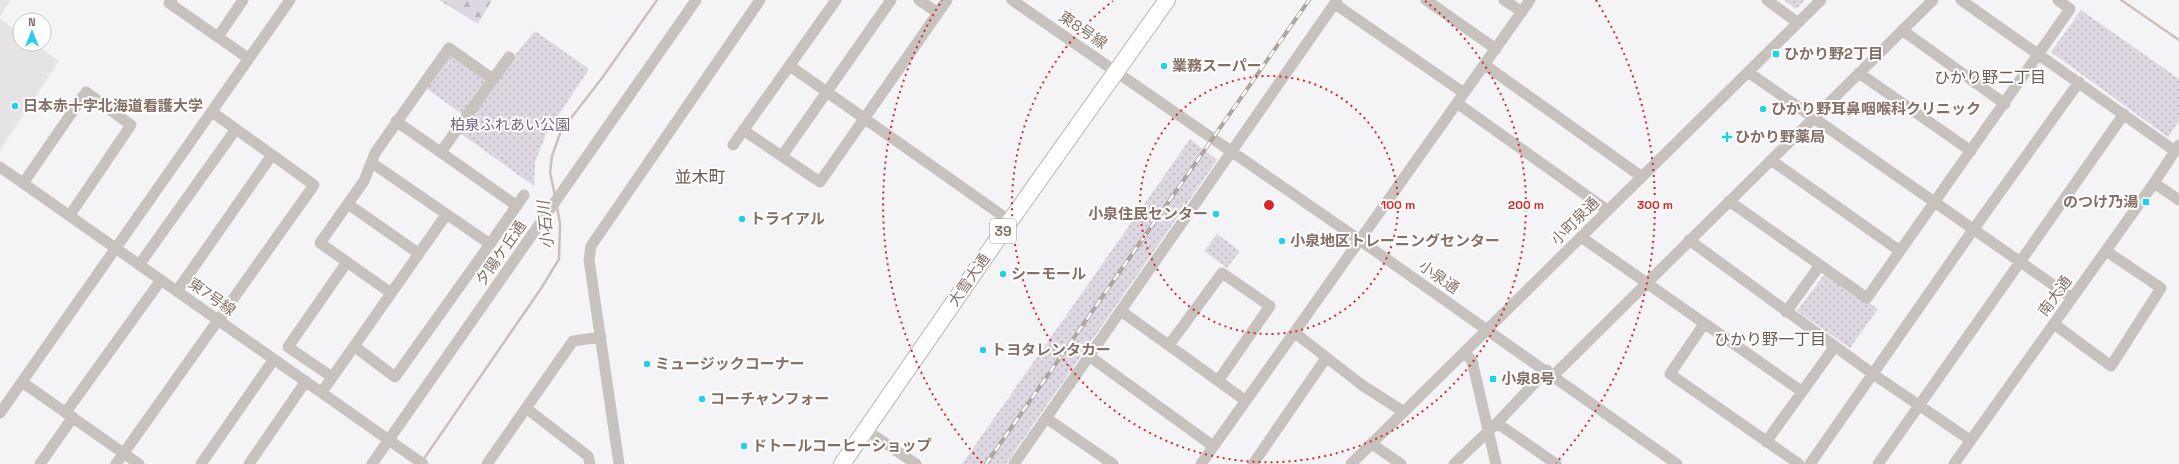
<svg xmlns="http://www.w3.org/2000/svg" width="2179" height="464" viewBox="0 0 2179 464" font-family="'Space Grotesk','Noto Sans JP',sans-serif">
	<defs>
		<pattern id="grass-dots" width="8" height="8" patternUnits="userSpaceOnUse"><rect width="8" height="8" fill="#dcd7e1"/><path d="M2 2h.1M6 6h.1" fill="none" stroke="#b8b3ba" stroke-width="1.8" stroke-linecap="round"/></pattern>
		<pattern id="forest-firs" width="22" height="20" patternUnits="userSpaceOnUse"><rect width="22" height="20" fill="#dcd7e1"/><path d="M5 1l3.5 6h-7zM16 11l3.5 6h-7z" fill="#b8b3ba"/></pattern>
	</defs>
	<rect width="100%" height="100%" fill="#f4f4f7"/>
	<path fill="#e5e3e5" d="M0,0H10L0,17Z
		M0,19L20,33V44H35L59,61L0,150Z"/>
	<path fill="url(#grass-dots)" d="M1784,0H1805L1796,9Z
		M2081,10L2179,79V121L2168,137L2051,52Z
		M535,31L589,69L546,134L535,162L534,186L460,133L513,57Z
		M453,54L484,77V82L462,114L426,88L449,55Z
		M1190,139L1217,160L1006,464H962Z
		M1217,234L1240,251L1227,268L1204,251Z
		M1826,272L1878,309L1850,348L1797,311Z"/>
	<path fill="url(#forest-firs)" d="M439,0H492L478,24Z"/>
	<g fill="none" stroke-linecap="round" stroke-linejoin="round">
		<path stroke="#ccbfbc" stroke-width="2.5" d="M2121,0L2179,40
			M555,196L550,172L552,156L561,131L602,78L657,0
			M423,460L542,287L559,259L560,224L557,207"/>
		<g stroke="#bab5b3" stroke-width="18">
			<path id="highway" d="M842,464L1010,221L1167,0"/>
		</g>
		<path stroke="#c8c2bf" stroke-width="11" d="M172,0L169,3L248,58
			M919,0L938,13
			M1012,0L1361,241L1677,464
			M1426,0L1496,49
			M1504,0L1522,12
			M1767,0L1798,23
			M1961,0L2175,151
			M1335,4L1464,93
			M1902,30L2005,104
			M218,37L243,0
			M1485,65L1642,177
			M790,66L1010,221
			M1748,72L2072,298
			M1859,73L1971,151
			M493,79L509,57
			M1457,103L1607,210
			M396,121L517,206
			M743,130L820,182L947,0
			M733,145L836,0
			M782,156L891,0
			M1771,160L1900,251
			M372,163L490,244L524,195
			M0,167L423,464
			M24,182L86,92L131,125L70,215
			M2154,183L2179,200
			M1729,201L1867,298L2070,9L2058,0
			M348,204L418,253
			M1581,237L1801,391
			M1689,240L1873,374L1970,440
			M139,265L236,129
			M177,291L272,155
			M391,293L320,243L364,181L375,153L449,48L493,79L441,152
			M1121,311L1246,401
			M1786,312L1820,265
			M1704,324L1670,374L1799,464
			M2054,324L2111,366L2161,288L2106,251
			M1295,333L1362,385L1404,412
			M1169,345L1222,273L1270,306L1218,381
			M354,346L395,377L490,244
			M1465,352L1472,361L1496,464
			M1089,356L1213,446
			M1554,375L1933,0
			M332,377L288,347L347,262
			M22,382L139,464
			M322,392L446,215
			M526,408L588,456L590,464
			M66,412L161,280
			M0,413L290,0
			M1046,418L1113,464
			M1497,423L1547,370
			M866,430L916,464
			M1766,442L1835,346
			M1372,444L1401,464
			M40,464L73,417
			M116,464L314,185L212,112
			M201,464L274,359
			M249,464L306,381
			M372,464L696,0
			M487,464L573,341L601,337
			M619,464L589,260L591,246L760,0
			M1014,464L1337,0
			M1201,464L1530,0
			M1253,464L1326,358
			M1351,464L1821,0
			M1454,464L1497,423L1556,464
			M1810,464L1973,230L2079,82
			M1878,464L2124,114
			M1954,464L2154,183L2179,145"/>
		<use href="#highway" stroke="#fff" stroke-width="16"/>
		<g stroke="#aea5a0" stroke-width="4">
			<path id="rail" d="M986,464L1309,0"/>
		</g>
		<use href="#rail" stroke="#fff" stroke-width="2.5" stroke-dasharray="8" stroke-linecap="butt"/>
	</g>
	<g fill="none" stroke="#d62828" stroke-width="2" stroke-dasharray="2 4">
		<circle cx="1269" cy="205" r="129"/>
		<path d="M1425 1A257 257 0 1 1 1113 1"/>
		<path d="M982 463A386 386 0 0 1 942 0M1596 0A386 386 0 0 1 1556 463"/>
	</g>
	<g fill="#21d0ea" stroke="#fff" stroke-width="1.5">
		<rect x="1772" y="50" width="8" height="8" rx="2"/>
		<circle cx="1164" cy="66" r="4"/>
		<circle cx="15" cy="106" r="4"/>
		<circle cx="1763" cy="109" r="4"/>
		<path d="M1725 131h4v4h4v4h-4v4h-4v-4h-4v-4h4z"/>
		<rect x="2142" y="198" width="8" height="8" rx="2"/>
		<circle cx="1216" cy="214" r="4"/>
		<circle cx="742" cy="219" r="4"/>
		<circle cx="1282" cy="241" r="4"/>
		<circle cx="1003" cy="274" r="4"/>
		<circle cx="983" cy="350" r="4"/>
		<circle cx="647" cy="364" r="4"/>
		<rect x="1489" y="375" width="8" height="8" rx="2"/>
		<circle cx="702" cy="399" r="4"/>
		<circle cx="744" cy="446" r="4"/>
	</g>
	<g text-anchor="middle" stroke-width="4" stroke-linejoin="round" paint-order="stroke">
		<rect fill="#fff" stroke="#aa9b93" stroke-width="1" x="990" y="219" width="26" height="24" rx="3"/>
		<g font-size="14" font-weight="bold" fill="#867065">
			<text x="1003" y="236">39</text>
		</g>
		<g font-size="15" fill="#867065" stroke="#fff">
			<text transform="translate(1083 30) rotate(34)" y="5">東8号線</text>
			<text transform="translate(1575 221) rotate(-45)" y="5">小町泉通</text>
			<text transform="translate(501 253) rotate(-55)" y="5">夕陽ケ丘通</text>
			<text transform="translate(1439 277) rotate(35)" y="5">小泉通</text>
			<text transform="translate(969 280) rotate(-55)" y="5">大雪大通</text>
			<text transform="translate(2055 296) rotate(-54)" y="5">南大通</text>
			<text transform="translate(212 297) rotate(35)" y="5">東7号線</text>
		</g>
		<g font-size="15" font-weight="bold" fill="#867065" stroke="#fff" text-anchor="start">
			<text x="1784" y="59">ひかり野2丁目</text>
			<text x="1172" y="71">業務スーパー</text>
			<text x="23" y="111">日本赤十字北海道看護大学</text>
			<text x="1771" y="114">ひかり野耳鼻咽喉科クリニック</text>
			<text x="1735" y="142">ひかり野薬局</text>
			<text x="2138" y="207" text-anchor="end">のつけ乃湯</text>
			<text x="1208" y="219" text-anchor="end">小泉住民センター</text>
			<text x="750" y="224">トライアル</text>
			<text x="1290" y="246">小泉地区トレーニングセンター</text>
			<text x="1011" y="279">シーモール</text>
			<text x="991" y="355">トヨタレンタカー</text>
			<text x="655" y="369">ミュージックコーナー</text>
			<text x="1501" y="384">小泉8号</text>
			<text x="710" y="404">コーチャンフォー</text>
			<text x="752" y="451">ドトールコーヒーショップ</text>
		</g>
		<g font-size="15" fill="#75647d" stroke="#fff">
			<text x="510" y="130">柏泉ふれあい公園</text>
		</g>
		<g font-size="16" fill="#6b5b53" stroke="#fff">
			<text x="1990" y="83">ひかり野二丁目</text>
			<text x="1770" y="345">ひかり野一丁目</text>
		</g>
		<g font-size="16" font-style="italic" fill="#896b65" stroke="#fff">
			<text transform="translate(545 225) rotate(-95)" y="6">小石川</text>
		</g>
		<g font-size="17" fill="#6b5b53" stroke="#fff">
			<text x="700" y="183">並木町</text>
		</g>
	</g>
	<circle cx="1269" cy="205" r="6" fill="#d62828" stroke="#fff" stroke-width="2"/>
	<g font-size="12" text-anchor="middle" font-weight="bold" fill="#d62828" stroke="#fff" stroke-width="4" stroke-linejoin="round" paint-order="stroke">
		<text x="1398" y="209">100 m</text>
		<text x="1526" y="209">200 m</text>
		<text x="1655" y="209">300 m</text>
	</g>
	<g transform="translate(32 32)"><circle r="19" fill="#ffffff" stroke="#cfc6c1"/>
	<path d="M0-3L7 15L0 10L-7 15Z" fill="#21d0ea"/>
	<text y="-6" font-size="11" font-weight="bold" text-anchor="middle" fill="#867065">N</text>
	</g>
</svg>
